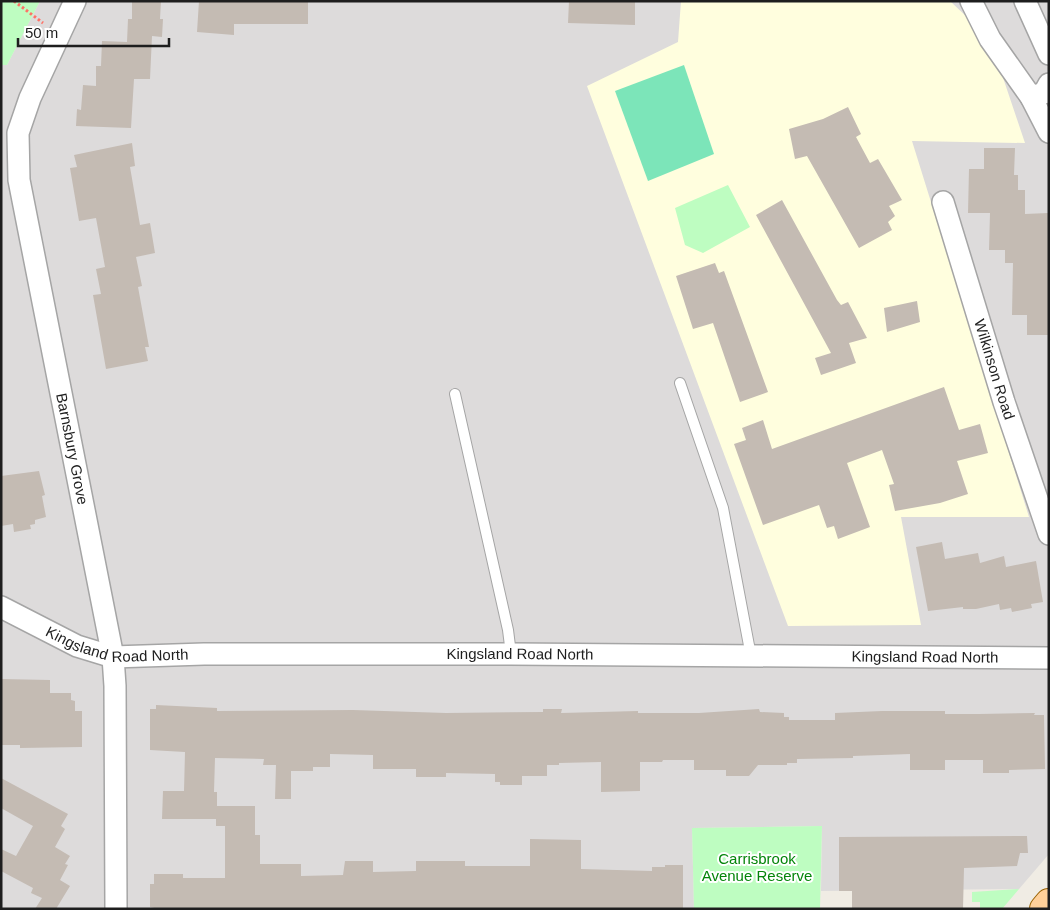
<svg xmlns="http://www.w3.org/2000/svg" width="1050" height="910" viewBox="0 0 1050 910" font-family="Arial,sans-serif">
	<rect width="100%" height="100%" fill="#f0ece4"/>
	<path fill="#dddbdb" d="M40,1H1049V854L1019,889L821,891L822,826L692,828L694,909H1V65H7Z"/>
	<path fill="#fffede" d="M681,1H950L990,39L1025,143L912,141L1029,517H901L921,625L788,626L587,86L678,42Z"/>
	<path fill="#befdc1" d="M1,1H40L7,65H1Z
		M728,185L750,227L703,253L685,245L675,208Z
		M822,826L820,909H694L692,828Z
		M1019,889L1002,909H980V902H972V892Z"/>
	<path fill="#7ce5b9" d="M684,65L714,154L648,181L615,91Z"/>
	<path fill="#c4bbb3" d="M132,1H161L160,19H163L162,37L152,36L150,79H134L131,128L76,126L77,109L81,110L83,85L96,86V66H101L102,41L127,42L128,19H132Z
		M199,1H308V24H234V35L197,32Z
		M569,1H635V25L568,23Z
		M848,107L861,134L856,137L870,163L878,159L902,200L889,206L895,216L888,222L892,230L859,248L807,156L795,159L789,129L823,119Z
		M132,143L135,166L130,167L140,225L150,223L155,253L136,257L142,286L138,287L149,347H145L148,361L106,369L93,295L101,294L96,269L105,267L96,218L79,221L70,168L77,167L74,155Z
		M984,148H1015L1014,175H1018V190H1025V214L1048,213L1049,335H1027V315H1012L1013,263H1005V250H989L990,213H968L969,169H984Z
		M782,200L837,300L841,305L848,302L867,338L849,343L856,363L821,375L815,358L831,353L756,215Z
		M715,263L719,273L724,271L768,392L740,402L713,323L693,329L676,276Z
		M917,301L920,322L887,332L884,308Z
		M944,387L959,430L980,424L988,453L957,461L968,494L940,503L895,511L889,485L894,484L882,450L847,463L870,527L838,539L834,526L827,528L819,505L763,525L734,444L746,440L742,428L763,420L772,449Z
		M39,471L45,495L42,496L46,517L35,520V524L30,525L31,529L14,532L13,524L1,526V476Z
		M942,542L945,559L978,553L980,563L1004,556L1006,567L1036,561L1043,602L1031,604L1032,608L1012,612L1011,608L1000,610L999,604L976,609H963V607L928,611L916,547Z
		M1,679L50,680V693H71V700L75,701V711H82V747L20,748V745H1Z
		M156,705L217,708V711L353,710L446,713L543,712V709H562L561,713L638,711V713H699L759,709L760,712L784,713V717H789V720H835V713L882,711H945V714H979L1035,713L1034,715H1044L1045,769L1009,770V773H983V760H945V770H910V754L853,756V758L797,759V763H787V765H758L749,776H726V770H694V760H663L662,762H640V791L601,792V762L559,763V765H547V776H522V785H500V782H495V774L446,773V777H416V769H373V755L330,754V767H313V771H291V799H275L276,765H263L264,759L215,758L214,792H217V806H255V835H260V864H301V876L343,875L345,861H373V872L416,871V861H465V866H530V839L581,840V869L652,871V867H665V865H683V909H159L150,907V884H154V874H183V878H225V826H216V819H162L163,791H184L185,752L150,750V709H156Z
		M1,778L68,814L61,826L65,829L55,847L70,856L65,864L68,865L60,880L70,886L56,909H35L42,898L31,893L33,888L1,871V849L16,856L33,826L1,808Z
		M1027,836L1028,853H1020L1017,866L964,868L963,909H852V891H839V837Z"/>
	<g fill="none" stroke-linecap="round" stroke-linejoin="round">
		<g stroke="#a5a5a5" stroke-width="12">
			<path id="service" d="M680,383L723,508L751,656
				M455,394L508,630L511,654"/>
		</g>
		<g stroke="#a5a5a5" stroke-width="24">
			<g id="minor">
				<path id="s1" d="M75,1L30,98L18,133L19,180L113,657L115,686L116,909"/>
				<path d="M971,1L990,39L1031,97L1049,132"/>
				<path d="M1025,1L1049,54"/>
				<path d="M1031,97L1044,93L1049,84"/>
				<path id="s2" d="M943,202L1004,402L1049,534"/>
				<path id="s3" d="M1,607L77,646L113,657L204,654H511L1049,658"/>
			</g>
		</g>
		<g stroke="#996100" stroke-width="30">
			<path id="primary" d="M1044,909L1049,903"/>
		</g>
		<path stroke="#ff7166" stroke-width="3" stroke-dasharray="2.5 2.5" stroke-linecap="butt" d="M14,1L43,23"/>
		<use href="#service" stroke="#fff" stroke-width="10"/>
		<use href="#minor" stroke="#fff" stroke-width="21"/>
		<use href="#primary" stroke="#ffd09a" stroke-width="28"/>
	</g>
	<g text-anchor="middle" stroke-width="4" stroke-linejoin="round" paint-order="stroke">
		<g font-size="15" fill="#1e1e1e" stroke="#fff">
			<text dy="5" stroke="none"><textPath href="#s2" startOffset="175">Wilkinson Road</textPath></text>
			<text dy="5" stroke="none"><textPath href="#s1" startOffset="465">Barnsbury Grove</textPath></text>
			<text dy="5" stroke="none"><textPath href="#s3" startOffset="125">Kingsland Road North</textPath></text>
			<text dy="5" stroke="none"><textPath href="#s3" startOffset="530">Kingsland Road North</textPath></text>
			<text dy="5" stroke="none"><textPath href="#s3" startOffset="935">Kingsland Road North</textPath></text>
		</g>
		<g font-size="15" fill="#04850a" stroke="#fff">
			<text x="757" y="864">Carrisbrook<tspan x="757" dy="17">Avenue Reserve</tspan></text>
		</g>
	</g>
	<rect width="1050" height="910" fill="none" stroke="#1e1e1e" stroke-width="5"/>
	<path d="M18 38v8h151v-8" fill="none" stroke="#1e1e1e" stroke-width="2.5"/>
	<text x="25" y="38" font-size="15" fill="#1e1e1e" stroke="#ffffff" stroke-width="4" paint-order="stroke">50 m</text>
</svg>
